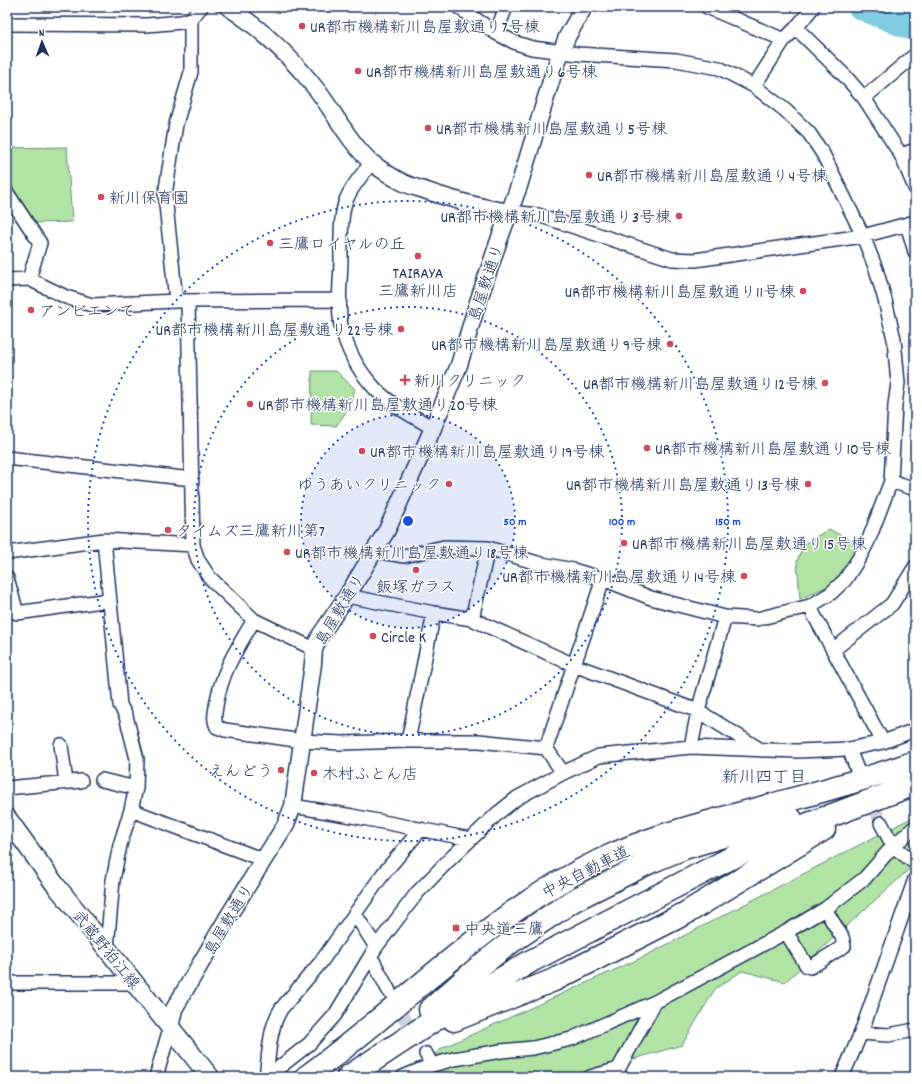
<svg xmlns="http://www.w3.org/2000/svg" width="922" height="1084" viewBox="0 0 922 1084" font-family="Dekko,'Klee One',sans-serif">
	<rect width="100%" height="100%" fill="#fff"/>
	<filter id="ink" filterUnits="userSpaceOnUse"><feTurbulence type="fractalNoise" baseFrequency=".025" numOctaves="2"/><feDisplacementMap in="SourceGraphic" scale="8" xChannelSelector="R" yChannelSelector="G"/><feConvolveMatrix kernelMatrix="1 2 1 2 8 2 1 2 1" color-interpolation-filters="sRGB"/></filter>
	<g filter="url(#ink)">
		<path fill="#b0e3a4" stroke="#668981" d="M67,147L72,222L36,223L7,179V148Z
			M312,371H336L355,389C351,403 346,414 336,426L311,425Z
			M829,529L859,545L849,564L830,585L800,599L797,561L804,544Z
			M915,816V864L785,982L742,971L715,989L682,1045L585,1073L548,1077H408L442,1048L641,958Z"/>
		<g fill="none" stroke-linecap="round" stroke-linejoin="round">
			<path stroke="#80cce0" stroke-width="26" d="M861,7L915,29"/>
			<path stroke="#d1d5df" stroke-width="13" stroke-dasharray="13 6" stroke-linecap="butt" d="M858,774L881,823
				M393,999L426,1054"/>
			<g stroke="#1b2f5e" stroke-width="16">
				<path id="minor" d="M707,7L784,40
					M7,24L147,25L182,22L191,19L201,7
					M796,28L845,76L864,98L901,155L915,188
					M496,33L506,7
					M754,86L784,40L796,28L813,7
					M864,98L915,55
					M901,155L915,150
					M372,162C362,175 350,188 345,203C340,220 341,240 341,258C341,279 337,303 341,325C346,346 356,367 371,384C386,403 412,415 433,428
					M7,193L40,243L29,279
					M510,212L538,215L672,259L695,260L863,236L915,222
					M907,224L915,252
					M7,280L29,279L66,297L92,305L176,301L340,300
					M176,301L165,195L176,124L191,72V19
					M188,301L193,545L198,560L209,577L254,620L314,649
					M7,458L192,479
					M891,481L915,489
					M104,540L120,705L126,716L137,759L136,788L131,810L120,845L113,880L107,948
					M375,551L404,556L444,547L488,548L537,563L573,570L603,579L651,598L725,617L757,619L810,606L830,594L845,580L861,555L869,539L891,481L895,405L898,383L894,339L885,300L876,269L863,236L823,154L809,133L785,110L754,86L719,68L676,60L578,54L532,48L516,43L496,33L458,7
					M7,553L104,540L193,545
					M7,578L17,613L109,600
					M347,596L434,613L472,619L574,665L698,711L761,750
					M810,606L815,617L883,742
					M472,619L488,548
					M254,620C237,648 221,673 216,706C215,714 213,719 217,727L225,730L303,741L341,743L408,741H479L546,748
					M833,650L892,604L915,567
					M408,741L434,613
					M61,745L66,782
					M691,747L698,711L725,617
					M849,749L858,772
					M563,773L546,748L603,579
					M102,780L136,788
					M7,788L81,781
					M293,806L352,816L470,839
					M131,810L264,860
					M881,823L893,846L915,863
					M355,914L376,947
					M786,932L807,966L810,967L814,965L844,946L842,937L825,909
					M371,957L389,991
					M7,983H134
					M861,1033L888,1035L915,1030
					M426,1054L432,1065
					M156,1077L170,1028
					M266,1077C269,1055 269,1028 281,1009L321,962L383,874L421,829
					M267,1077L309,1044L335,1015L376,947L417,893L448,861L498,813L517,798L563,773L599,756L691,747L797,751L849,749L883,742L915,730
					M403,1077L432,1065L454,1059L501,1051L533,1048L571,1039L655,1002L786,932L825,909L865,878L893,846L915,827
					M590,1077L619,1069
					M614,1077L655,1002
					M842,1077L861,1033L915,879"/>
			</g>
			<g stroke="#1b2f5e" stroke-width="19">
				<path id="tertiary" d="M228,7C262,29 292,58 317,90C335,113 348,141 371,162C380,169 392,177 402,182C409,186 419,188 427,191C454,200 481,208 510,212
					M170,1028L174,1009L229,915L286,824L293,806L313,664L314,649L321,634L347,596L387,530L433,428L459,365L476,308L499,240L519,186L555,68L567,37L584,7"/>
			</g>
			<g stroke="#1b2f5e" stroke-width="21">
				<path id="secondary" d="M7,818L54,883L210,1077"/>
			</g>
			<g stroke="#1b2f5e" stroke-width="25">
				<path id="motorway" d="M430,1010L480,966L511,942L574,900L650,862L684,848L720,837L791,819
					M454,1020L554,980L686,913L824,829
					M306,1077C405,1005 489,913 601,860C653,835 709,822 764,807C815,793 865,780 915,762
					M348,1077L451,1009L531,961L731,858L768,840L806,825L915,784"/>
			</g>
			<use href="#minor" stroke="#fff" stroke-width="13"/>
			<use href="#tertiary" stroke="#fff" stroke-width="16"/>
			<use href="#secondary" stroke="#fff" stroke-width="18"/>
			<use href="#motorway" stroke="#fff" stroke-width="22"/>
		</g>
	</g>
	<circle cx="408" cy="521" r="107" fill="#1d4ed8" fill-opacity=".12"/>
	<g fill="none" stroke="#1d4ed8" stroke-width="2" stroke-dasharray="2 4">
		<circle cx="408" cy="521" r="107"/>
		<circle cx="408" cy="521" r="214"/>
		<circle cx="408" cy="521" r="320"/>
	</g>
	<g fill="#d1495b" stroke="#fff" stroke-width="1.5">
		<circle cx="302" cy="26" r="4"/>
		<circle cx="358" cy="71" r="4"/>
		<circle cx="428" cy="128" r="4"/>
		<circle cx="589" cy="175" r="4"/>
		<circle cx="101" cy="197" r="4"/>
		<circle cx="679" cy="216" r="4"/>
		<circle cx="270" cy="243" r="4"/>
		<circle cx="418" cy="256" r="4"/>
		<circle cx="803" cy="291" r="4"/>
		<circle cx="31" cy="310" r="4"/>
		<circle cx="401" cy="329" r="4"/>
		<circle cx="670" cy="344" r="4"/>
		<path d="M403 374h4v4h4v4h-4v4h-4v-4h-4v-4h4z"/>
		<circle cx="825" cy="383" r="4"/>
		<circle cx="250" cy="404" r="4"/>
		<circle cx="647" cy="448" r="4"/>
		<circle cx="362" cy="451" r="4"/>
		<circle cx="449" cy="484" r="4"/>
		<circle cx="808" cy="484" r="4"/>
		<circle cx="168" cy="530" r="4"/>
		<circle cx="624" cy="543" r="4"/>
		<circle cx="287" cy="552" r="4"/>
		<circle cx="416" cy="570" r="4"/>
		<circle cx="744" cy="576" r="4"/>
		<circle cx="373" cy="636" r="4"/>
		<circle cx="281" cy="770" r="4"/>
		<circle cx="314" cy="773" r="4"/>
		<rect x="452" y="924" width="8" height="8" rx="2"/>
	</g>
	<g text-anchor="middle" stroke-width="3" stroke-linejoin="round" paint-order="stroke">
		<g font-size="16" fill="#1b2f5e" stroke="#fff" text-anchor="start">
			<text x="310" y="32">UR都市機構新川島屋敷通り7号棟</text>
			<text x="366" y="77">UR都市機構新川島屋敷通り6号棟</text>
			<text x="436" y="134">UR都市機構新川島屋敷通り5号棟</text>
			<text x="597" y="181">UR都市機構新川島屋敷通り4号棟</text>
			<text x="109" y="203">新川保育園</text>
			<text x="671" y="222" text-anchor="end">UR都市機構新川島屋敷通り3号棟</text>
			<text x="278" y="249">三鷹ロイヤルの丘</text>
			<text x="418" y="278" text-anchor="middle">TAIRAYA<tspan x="418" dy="18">三鷹新川店</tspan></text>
			<text x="795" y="297" text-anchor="end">UR都市機構新川島屋敷通り11号棟</text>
			<text x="39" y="316">アンビエンて</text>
			<text x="393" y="335" text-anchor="end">UR都市機構新川島屋敷通り22号棟</text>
			<text x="662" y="350" text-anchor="end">UR都市機構新川島屋敷通り9号棟</text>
			<text x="414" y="386">新川クリニック</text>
			<text x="817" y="389" text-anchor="end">UR都市機構新川島屋敷通り12号棟</text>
			<text x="258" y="410">UR都市機構新川島屋敷通り20号棟</text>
			<text x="655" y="454">UR都市機構新川島屋敷通り10号棟</text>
			<text x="370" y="457">UR都市機構新川島屋敷通り19号棟</text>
			<text x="441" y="490" text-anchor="end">ゆうあいクリニック</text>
			<text x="800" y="490" text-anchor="end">UR都市機構新川島屋敷通り13号棟</text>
			<text x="176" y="536">タイムズ三鷹新川第7</text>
			<text x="632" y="549">UR都市機構新川島屋敷通り15号棟</text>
			<text x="295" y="558">UR都市機構新川島屋敷通り18号棟</text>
			<text x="736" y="582" text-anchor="end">UR都市機構新川島屋敷通り14号棟</text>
			<text x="416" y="592" text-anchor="middle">飯塚ガラス</text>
			<text x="381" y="642">Circle K</text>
			<text x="273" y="776" text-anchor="end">えんどう</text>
			<text x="322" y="779">木村ふとん店</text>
			<text x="464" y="934">中央道三鷹</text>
		</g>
		<g font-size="16" fill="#1b2f5e" stroke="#fff">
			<text transform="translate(485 282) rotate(-72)" y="6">島屋敷通り</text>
			<text transform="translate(339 609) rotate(-59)" y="6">島屋敷通り</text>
			<text transform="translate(585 871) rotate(-27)" y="6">中央自動車道</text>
			<text transform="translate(228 919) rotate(-59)" y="6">島屋敷通り</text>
			<text transform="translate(107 949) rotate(51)" y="6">武蔵野狛江線</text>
		</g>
		<g font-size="17" fill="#1b2f5e" stroke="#fff">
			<text x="764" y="782">新川四丁目</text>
		</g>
	</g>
	<circle cx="408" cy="521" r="6" fill="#1d4ed8" stroke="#fff" stroke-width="2"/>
	<g font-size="12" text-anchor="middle" font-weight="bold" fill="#1d4ed8" stroke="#fff" stroke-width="3" stroke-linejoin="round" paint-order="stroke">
		<text x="515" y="525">50 m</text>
		<text x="622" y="525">100 m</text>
		<text x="728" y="525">150 m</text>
	</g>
	<rect width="922" height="1084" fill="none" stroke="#fff" stroke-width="24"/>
	<rect x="12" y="12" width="898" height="1060" fill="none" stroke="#1b2f5e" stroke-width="1.5" filter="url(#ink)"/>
	<g transform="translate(42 42) rotate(358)" stroke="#ffffff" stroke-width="3" paint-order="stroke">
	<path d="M0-3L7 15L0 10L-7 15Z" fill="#1b2f5e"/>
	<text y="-6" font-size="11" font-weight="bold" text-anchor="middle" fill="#1b2f5e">N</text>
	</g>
</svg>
